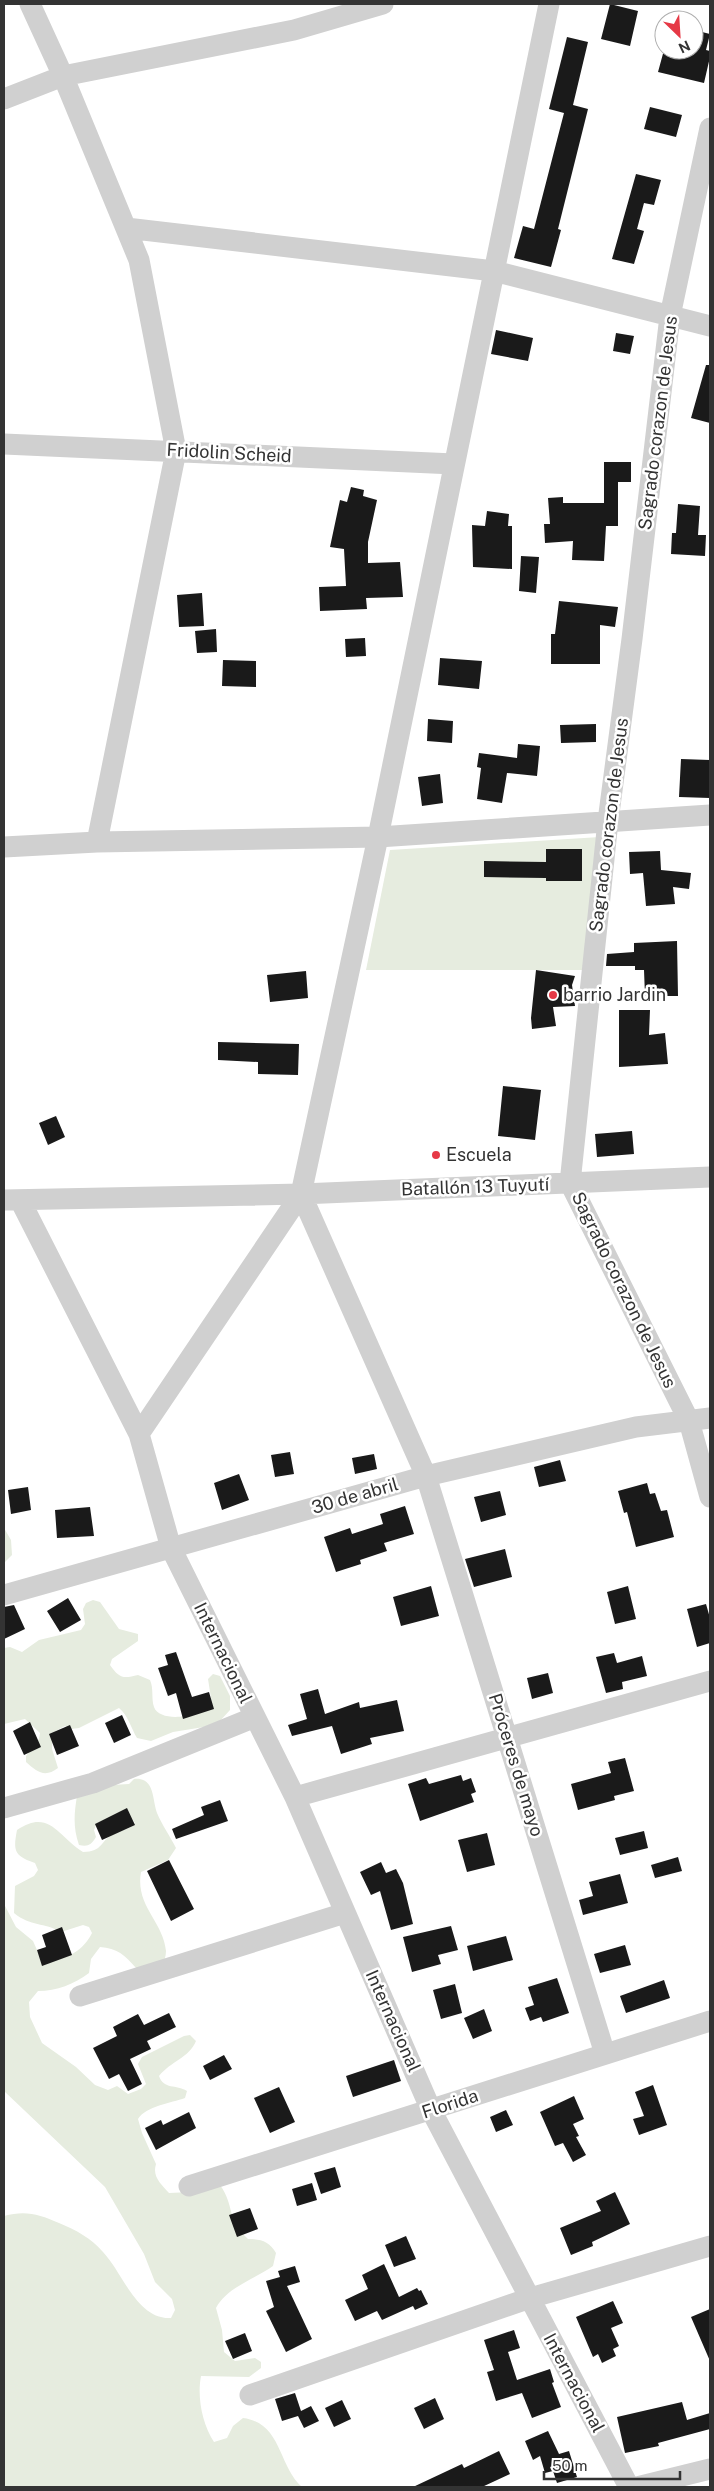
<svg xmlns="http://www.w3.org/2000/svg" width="714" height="2491" viewBox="0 0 714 2491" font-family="'Public Sans',sans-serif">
	<rect width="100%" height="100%" fill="#fff"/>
	<path fill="#e6ecdf" d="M600,837L583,970H366L390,850Z
		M4,1528L11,1540L12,1555L4,1563Z
		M93,1600L100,1602L119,1629L138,1634V1641L112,1659L110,1665C119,1678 123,1679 138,1675L150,1680C154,1689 151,1698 154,1707C158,1719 183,1719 192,1713C199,1709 205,1703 211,1698L208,1679L213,1674L220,1676L230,1696V1710L219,1722L204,1727L173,1732L151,1741L137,1738C131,1728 128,1715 119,1708L79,1728L71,1729L65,1726L52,1733V1749L58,1768C45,1778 37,1772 26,1762V1756L39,1739L40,1733L25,1719L4,1724V1648L10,1647L22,1652L39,1640L81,1630L85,1624L83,1609L86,1603Z
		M134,1779C155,1777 152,1799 157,1813C162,1825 170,1836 176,1848L168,1860L141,1872C135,1906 163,1921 166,1951C166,1956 164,1962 162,1967L136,1968C125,1955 117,1948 100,1947L91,1959L89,1973C74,1984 57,1991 38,1991L29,2002L30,2017L42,2043L76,2067L95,2085L108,2090L117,2086L128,2094L141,2089L146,2084L138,2064L142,2057L184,2036L190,2035L196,2041C189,2058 171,2061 159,2076C164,2090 176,2084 187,2091L185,2098C171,2103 146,2106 138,2119L142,2133L156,2164C152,2177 161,2184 169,2193L191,2192L220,2185C235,2206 226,2219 248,2239C261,2239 269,2241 276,2253L273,2266C255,2279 227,2287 216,2308L222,2330L224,2352L235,2361L255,2358L261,2362V2368L249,2377L201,2376C197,2397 202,2424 214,2442L227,2438L233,2426L243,2418C282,2423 278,2466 302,2487H4V2216C25,2210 39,2214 59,2223C76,2230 91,2238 103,2252C123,2273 137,2320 171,2318L175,2310L172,2299L155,2282L144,2254L105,2187L4,2091V1904L16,1927L33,1941L41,1959C62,1963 83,1952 92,1933L89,1927L83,1925L61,1932C44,1922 31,1927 14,1913L15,1886L34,1876L38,1870L35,1863C14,1856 13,1851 17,1830C49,1808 58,1836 83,1852C103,1852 101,1840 113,1834C121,1830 129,1830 135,1823L126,1811L97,1823L94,1830L96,1837C91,1845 88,1847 79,1845C73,1828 74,1814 77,1796L95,1786L129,1784Z"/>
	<path fill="#1a1a1a" d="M610,4L638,11L630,46L601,39Z
		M694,30L710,34L706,50L710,51V57L704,83L658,72L664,50H694Z
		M567,37L588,42L573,105L588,109L558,229L561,230L551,267L514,258L523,226L534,229L564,113L549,109Z
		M650,107L682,115L676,137L644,129Z
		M636,174L661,180L654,205L644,203L637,229L644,231L634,264L612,259Z
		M496,330L533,338L528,361L491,354Z
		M616,333L634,336L630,354L613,351Z
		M706,365H710V423L691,418Z
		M604,462H631V482H618V526H606L604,561L572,560L573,541L545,543L544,524H550L548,498L563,497V503H604Z
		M351,487L364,490L363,496L377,500L368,542V563L400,562L403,597L366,598L367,609L320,611L319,587L346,586L344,549L330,547L340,500L347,502Z
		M678,504L700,506L698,535H706L705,556L671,554L672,533H676Z
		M487,511L509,514L508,526H512V569L473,567L472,525L485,526Z
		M521,556L539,557L536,593L519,591Z
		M202,593L204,626L179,627L177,595Z
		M559,601L618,607L615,627L600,625V664H551V634H555Z
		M216,629L217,652L197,653L195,631Z
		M365,638L366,656L346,657L345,639Z
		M440,658L482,661L479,689L438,685Z
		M223,660L256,661V687L222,686Z
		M428,719L453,721L452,743L427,741Z
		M596,724V742L561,743L560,725Z
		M518,744L540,746L537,776L507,773L502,803L477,799L481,768L477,767L479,753L517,758Z
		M681,759L710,760V798L679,797Z
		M440,774L443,803L422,806L418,777Z
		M546,849H582V881H546V878L484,877V861L546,862Z
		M660,851L661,870L691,873L689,889L673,887L675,904L646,906L643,873L630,874L629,852Z
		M677,941L678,996H645L644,970H635V966H606L607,954L634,952V943Z
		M536,970L575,976L572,985L575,1006L553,1007L556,1026L532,1029L531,1018Z
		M306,971L308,998L270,1002L267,975Z
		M619,1010H650L649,1035L665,1033L668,1064L619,1067Z
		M218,1042L299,1044L298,1075L258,1074V1062L218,1060Z
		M503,1086L541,1090L535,1140L498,1136Z
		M56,1116L65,1137L48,1145L39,1123Z
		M632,1131L634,1154L597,1157L595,1134Z
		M290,1452L294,1474L275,1477L271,1455Z
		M374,1454L377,1469L355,1474L352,1458Z
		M560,1460L566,1481L539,1487L534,1467Z
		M239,1474L249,1500L222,1510L214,1483Z
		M647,1483L650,1494L655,1493L661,1511L667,1510L674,1537L636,1547L627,1512L624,1513L618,1491Z
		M28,1487L31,1510L11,1514L8,1490Z
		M500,1491L506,1515L481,1522L474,1497Z
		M405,1506L414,1534L384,1543L387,1551L360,1560L361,1564L336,1572L324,1537L350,1528L352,1534L383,1524L380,1514Z
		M90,1507L94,1536L57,1538L55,1510Z
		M505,1549L512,1577L474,1587L465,1559Z
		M431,1586L439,1616L401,1626L393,1597Z
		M628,1586L636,1619L615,1624L607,1592Z
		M68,1598L81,1620L60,1632L47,1611Z
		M706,1604L710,1618V1643L697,1647L687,1609Z
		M14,1605L25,1629L4,1639V1607Z
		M176,1652L192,1697L209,1692L214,1709L183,1719L176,1693L168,1696L158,1668L168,1665L165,1655Z
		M614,1653L617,1663L642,1656L647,1676L622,1682L623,1689L606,1693L596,1657Z
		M548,1673L553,1693L532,1699L527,1678Z
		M318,1689L325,1714L359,1702L360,1708L397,1700L404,1731L370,1738L372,1744L341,1754L332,1726L292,1736L288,1725L307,1719L300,1694Z
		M122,1715L131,1735L114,1743L105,1723Z
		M30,1722L41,1747L24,1755L13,1731Z
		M70,1725L79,1746L57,1755L49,1734Z
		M625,1758L634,1791L614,1796L615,1800L578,1810L571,1784L611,1773L608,1762Z
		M461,1775L463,1781L471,1778L476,1792L471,1794L474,1802L420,1821L408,1784L426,1778L429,1784Z
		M220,1800L228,1821L176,1839L172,1829L204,1815L201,1807Z
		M127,1808L135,1825L102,1840L95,1824Z
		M644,1831L648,1848L620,1855L615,1838Z
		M487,1833L495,1865L467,1872L458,1840Z
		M678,1857L682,1871L655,1878L651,1865Z
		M169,1860L194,1909L171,1921L147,1871Z
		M381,1862L386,1873L396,1869L403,1883L413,1924L391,1930L380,1891L371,1895L360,1872Z
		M620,1874L628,1903L583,1915L579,1900L593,1896L589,1882Z
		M451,1926L458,1950L438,1955L441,1964L412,1972L403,1937Z
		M62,1927L72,1955L42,1966L37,1950L46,1947L42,1935Z
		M506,1936L513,1960L473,1971L467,1946Z
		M625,1945L631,1965L600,1973L594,1954Z
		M557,1978L569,2013L543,2022L541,2017L530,2021L525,2008L534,2005L528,1987Z
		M664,1980L670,1998L626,2013L620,1996Z
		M455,1984L462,2013L441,2019L433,1990Z
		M484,2009L492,2031L473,2039L464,2018Z
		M169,2013L176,2027L147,2041L151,2049L130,2059L142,2084L128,2091L119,2074L109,2079L93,2048L117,2036L113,2027L138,2014L144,2025Z
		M224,2055L232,2069L210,2080L203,2066Z
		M394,2060L401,2081L353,2097L346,2076Z
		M653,2085L667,2125L639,2135L633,2119L644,2116L635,2092Z
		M279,2087L295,2122L270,2133L254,2098Z
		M574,2096L584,2119L573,2124L579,2136L576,2137L586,2155L573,2162L563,2143L555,2146L540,2112Z
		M506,2110L513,2125L496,2132L490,2117Z
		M189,2112L196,2128L156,2150L145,2128L161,2120L163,2125Z
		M335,2167L341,2187L321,2194L314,2173Z
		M312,2183L317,2200L297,2206L292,2189Z
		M615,2192L630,2224L592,2242L593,2246L571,2255L560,2228L601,2211L596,2201Z
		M250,2208L258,2229L237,2237L229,2215Z
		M406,2236L416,2259L394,2267L385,2245Z
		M384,2264L399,2297L417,2288L419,2291L421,2290L428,2304L415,2310L413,2306L382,2320L377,2311L355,2321L345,2300L368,2289L362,2275Z
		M295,2266L300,2282L287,2286L312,2339L286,2352L266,2311L274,2307L266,2281L280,2277L278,2271Z
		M613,2301L623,2323L611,2328L619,2346L613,2349L616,2356L602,2363L598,2354L593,2357L576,2317Z
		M710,2309V2361L691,2317Z
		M514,2330L520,2348L508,2352L517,2380L550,2369L554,2382L552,2383L561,2407L532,2418L522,2393L496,2401L487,2372L494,2370L484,2340Z
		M245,2333L252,2351L233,2359L225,2341Z
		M295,2393L301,2411L311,2406L319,2421L304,2428L298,2416L282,2421L275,2399Z
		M435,2398L444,2419L424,2429L414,2408Z
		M342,2400L351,2419L334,2427L325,2408Z
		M682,2402L687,2420L710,2413V2429L658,2443L659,2446L625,2453L617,2417Z
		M548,2431L559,2454L569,2451L577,2477L557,2483L553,2471L545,2473L540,2456L533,2460L525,2441Z
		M499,2451L510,2474L482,2487H413L462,2464L464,2468Z"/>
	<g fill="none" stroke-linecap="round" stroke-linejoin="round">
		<path stroke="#d0d0d0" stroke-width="21" d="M30,4L63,76L139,260L176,451L97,842
			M549,4L378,837L301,1194L139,1434L171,1548L295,1797L431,2110L629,2487
			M4,99L63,76L294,30L383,4
			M710,128L670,316L632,639L608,821L570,1183L689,1421L710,1497
			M126,228L494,271L710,326
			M4,444L454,464
			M4,847L97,842L378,837L710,815
			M301,1194L426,1476L605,2054
			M4,1200L301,1194L710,1177
			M20,1200L139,1434
			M4,1595L426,1476L636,1427L710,1418
			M295,1797L710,1681
			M4,1808L93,1783L255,1717
			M80,1996L345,1913
			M189,2186L710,2021
			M250,2395L530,2298L710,2246
			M637,2487L710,2469"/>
	</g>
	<g fill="#e63946" stroke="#fff" stroke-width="2">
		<circle cx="553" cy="995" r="5"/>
		<circle cx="436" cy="1155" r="5"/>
	</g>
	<g text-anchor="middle" stroke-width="5" stroke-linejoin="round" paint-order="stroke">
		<g font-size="18" fill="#333" stroke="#fff">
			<text transform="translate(658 423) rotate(-83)" y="6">Sagrado corazon de Jesus</text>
			<text transform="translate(229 453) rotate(3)" y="6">Fridolin Scheid</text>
			<text transform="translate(609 825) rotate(-83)" y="6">Sagrado corazon de Jesus</text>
			<text transform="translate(475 1187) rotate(-2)" y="6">Batallón 13 Tuyutí</text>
			<text transform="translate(624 1290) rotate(64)" y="6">Sagrado corazon de Jesus</text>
			<text transform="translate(355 1496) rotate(-16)" y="6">30 de abril</text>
			<text transform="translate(223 1653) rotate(64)" y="6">Internacional</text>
			<text transform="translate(516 1765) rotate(73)" y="6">Próceres de mayo</text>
			<text transform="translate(393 2021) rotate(66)" y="6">Internacional</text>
			<text transform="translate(450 2104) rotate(-18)" y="6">Florida</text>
			<text transform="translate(574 2383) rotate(62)" y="6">Internacional</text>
		</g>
		<g font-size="18" fill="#333" stroke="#fff" text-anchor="start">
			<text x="563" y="1001">barrio Jardin</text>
			<text x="446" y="1161">Escuela</text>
		</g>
	</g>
	<rect width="714" height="2491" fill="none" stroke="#333333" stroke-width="10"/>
	<g transform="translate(679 35) rotate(155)"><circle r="24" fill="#ffffff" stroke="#adadad"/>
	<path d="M0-4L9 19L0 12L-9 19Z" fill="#e63946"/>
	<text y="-8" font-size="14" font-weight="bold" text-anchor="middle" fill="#333333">N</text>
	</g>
	<path d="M544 2471v8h136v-8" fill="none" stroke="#333333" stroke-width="2.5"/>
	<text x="552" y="2471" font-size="15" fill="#333333" stroke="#ffffff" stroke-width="4" paint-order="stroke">50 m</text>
</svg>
